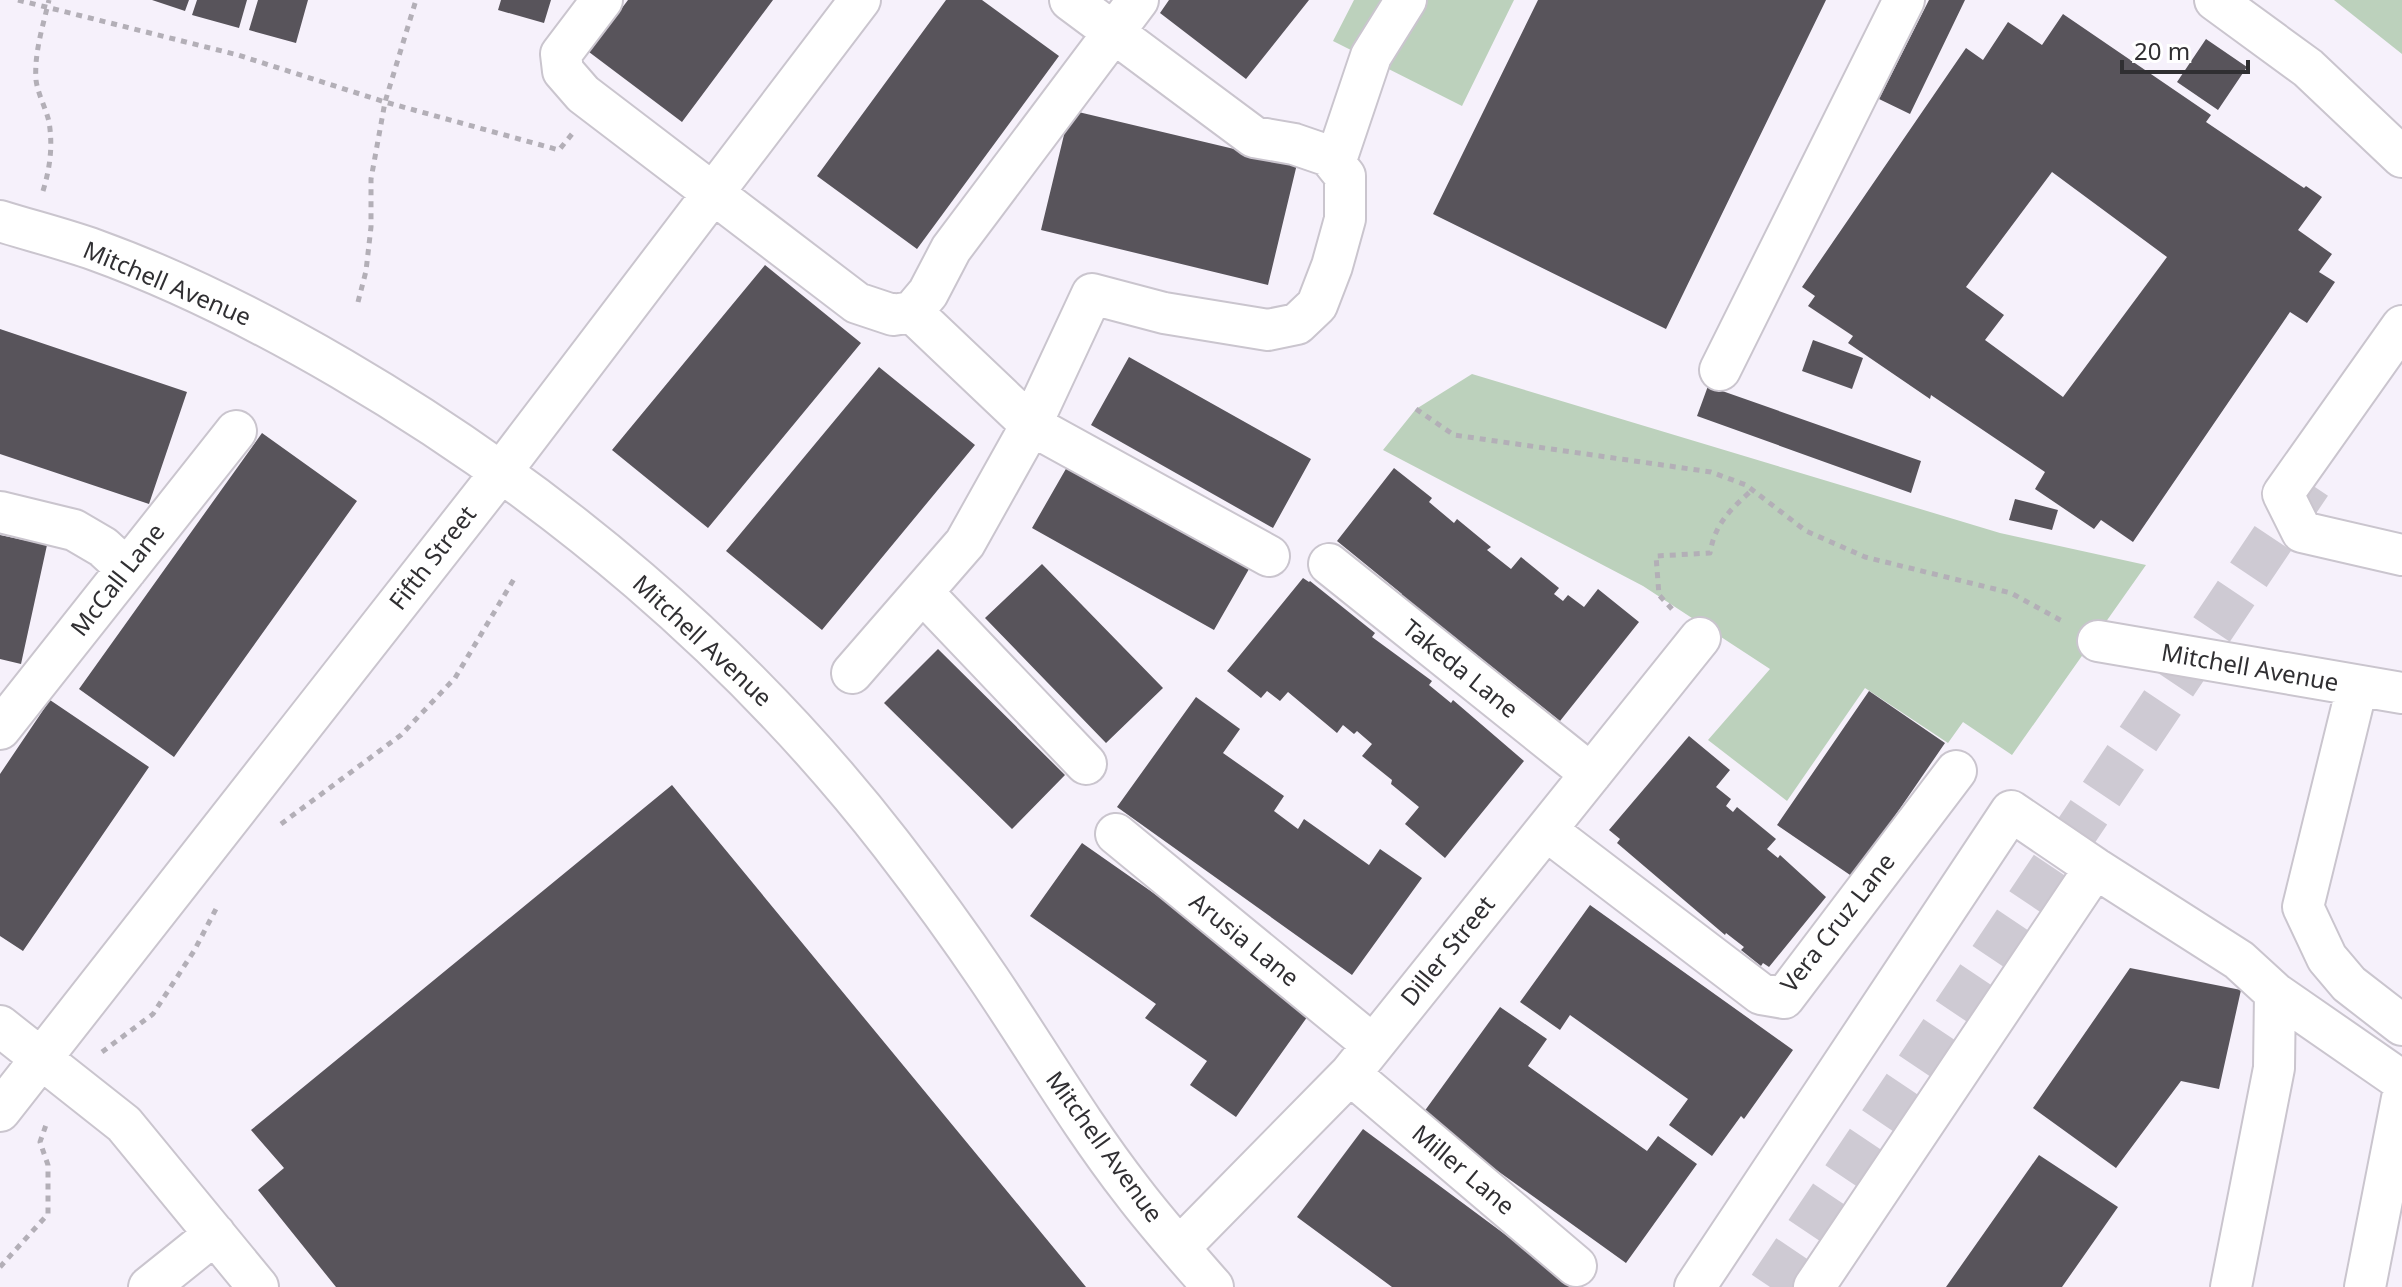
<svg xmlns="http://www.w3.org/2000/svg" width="2402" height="1287" viewBox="0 0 2402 1287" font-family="'Noto Sans',sans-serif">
	<rect width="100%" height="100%" fill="#f6f1fb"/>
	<path fill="#bcd1bc" d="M1354,0H1514L1462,106L1333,41Z
		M2334,0H2402V54Z
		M1472,374L2000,533L2146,565L2012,755L1963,722L1948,743L1865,688L1787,801L1708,740L1770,669L1643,586L1383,450L1416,409Z"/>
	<path fill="#58545b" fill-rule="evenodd" d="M152,0H189L185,11Z
		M197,0H247L239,28L192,15Z
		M258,0H308L296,43L249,30Z
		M501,0H551L544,23L498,10Z
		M628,0H773L682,122L589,52Z
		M946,0H982L1059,56L917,249L817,176Z
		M1169,0H1309L1246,79L1160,13Z
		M1538,0H1826L1666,329L1433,214Z
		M1929,0H1965L1910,114L1879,99Z
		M2063,14L2211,115L2206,122L2304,188L2306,186L2322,197L2298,230L2332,254L2319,272L2335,282L2307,323L2290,312L2133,542L2101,520L2094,529L2035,489L2045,472L1931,395L1930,399L1848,343L1853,336L1808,306L1815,296L1802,287L1966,48L1983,60L2008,22L2042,45ZM2052,172L2167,257L2063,397L1985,340L2004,315L1966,287Z
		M2206,39L2247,67L2218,110L2177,82Z
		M1070,110L1297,164L1268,285L1041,230Z
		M765,265L861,343L708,528L612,450Z
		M0,329L187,392L149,504L0,454Z
		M1813,340L1863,358L1852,389L1802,371Z
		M1129,357L1311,459L1273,528L1091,425Z
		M879,367L975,445L822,630L726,551Z
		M1708,386L1921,461L1911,493L1697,416Z
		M262,433L357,501L174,757L79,689Z
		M1071,460L1253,562L1214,630L1032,528Z
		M1394,468L1432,498L1429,502L1454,523L1457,519L1491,547L1487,550L1511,569L1521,557L1559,588L1554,594L1563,601L1568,595L1584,607L1598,589L1639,622L1560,721L1423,612H1418L1401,598L1402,594L1337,541Z
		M2015,499L2058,510L2052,530L2009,520Z
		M0,535L47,545L21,664L0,659Z
		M1042,564L1163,688L1106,743L985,618Z
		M1303,578L1309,582L1310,581L1375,633L1372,637L1432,681L1429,685L1451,703L1453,700L1524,761L1445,858L1405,824L1419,807L1391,784L1392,780L1362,756L1372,744L1357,731L1354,734L1343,725L1337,733L1288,692L1280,701L1267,691L1261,698L1227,671Z
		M938,649L1065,775L1012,829L884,703Z
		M1869,691L1945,743L1853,877L1777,825Z
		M1196,697L1240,729L1223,753L1284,796L1274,811L1298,829L1304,819L1369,865L1380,849L1422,878L1352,975L1117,807Z
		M50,700L149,767L23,951L0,936V774Z
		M1689,736L1730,770L1716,787L1731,799L1726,806L1733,812L1737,807L1776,839L1767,849L1778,858L1780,855L1826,897L1769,967L1763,963L1761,966L1741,950L1744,947L1726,933L1725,935L1617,843L1620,839L1609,830Z
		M672,785L1086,1287H336L258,1190L284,1168L251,1130Z
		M1082,843L1315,1006L1236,1117L1190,1085L1207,1061L1145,1018L1156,1004L1030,916Z
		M1590,905L1793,1050L1744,1119L1741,1116L1712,1156L1669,1125L1688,1099L1570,1015L1560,1030L1520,1002Z
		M2130,968L2241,990L2219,1089L2181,1081L2116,1168L2033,1108Z
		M1500,1007L1547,1039L1528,1066L1647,1151L1658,1136L1697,1164L1626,1263L1421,1116Z
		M1363,1129L1576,1287H1392L1297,1217Z
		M2039,1155L2118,1207L2062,1287H1946Z"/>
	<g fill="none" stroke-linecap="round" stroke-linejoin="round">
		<path stroke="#cecad3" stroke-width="44" stroke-dasharray="44 22" stroke-linecap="butt" d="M1770,1287L2312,480"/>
		<g stroke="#cac5ce" stroke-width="44">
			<path id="minor" d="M602,0L561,54L563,71L583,94L857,303L893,315L912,312L1031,425L1092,294L1164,313L1268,330L1297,324L1317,305L1332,266L1345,219V176L1329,156L1294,144L1254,137L1070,0
				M2215,0L2308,68L2402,157
				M1335,163L1371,56L1406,0
				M0,221C32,231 64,239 95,250C181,281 263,323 342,369C552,492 742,652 891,844C925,888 958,933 989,979C1037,1050 1080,1124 1133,1192C1158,1225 1186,1256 1213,1287
				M912,312L928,293L951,249L1138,0
				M2402,326L2283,494L2302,532L2402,555
				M1720,370L1904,0
				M0,512L74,530L103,547L127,569
				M1329,564L1591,774
				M923,593L1086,764
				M2098,641L2402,693
				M852,673L965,543L1031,425L1269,556
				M2357,687L2303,907L2327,958L2349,984L2402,1025
				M0,729L236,431
				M1546,830L1761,994L1784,998L1956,771
				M1116,834L1373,1045
				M2095,868L2239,960L2275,993
				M0,1026L124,1124L258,1287
				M1350,1074L1576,1266
				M0,1111L501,472L860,0
				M1179,1248L1350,1074L1700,638
				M149,1287L215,1234
				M1695,1287L2011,811L2095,868L1814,1287
				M2231,1287L2274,1068L2275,993L2402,1081
				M2365,1287L2402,1098"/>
		</g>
		<path stroke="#b3afb7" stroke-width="5" stroke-dasharray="6 6" stroke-linecap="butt" d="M18,0L238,55L385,102L559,150L572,134
			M43,191C50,168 53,146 49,122C46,108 38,95 36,80C34,53 43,26 49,0
			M358,302L366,271L371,227V179L385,102L416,0
			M1416,409L1454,435L1711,472L1746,485L1806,531L1865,557L2011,593L2062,621
			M1672,609L1659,595L1656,556L1710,553C1715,523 1731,509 1752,490
			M281,824L401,735L455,678L514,579
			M102,1052L153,1014L194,951L217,907
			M0,1267L48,1214V1165L40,1142L47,1122"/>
		<use href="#minor" stroke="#fff" stroke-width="40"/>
	</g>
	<g text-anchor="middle" stroke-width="8" stroke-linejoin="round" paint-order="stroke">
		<g font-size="24" fill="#302f32" stroke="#fff">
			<text transform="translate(167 284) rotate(23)" y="8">Mitchell Avenue</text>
			<text transform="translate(433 558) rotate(-52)" y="8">Fifth Street</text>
			<text transform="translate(118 580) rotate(-52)" y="8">McCall Lane</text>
			<text transform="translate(702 641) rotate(43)" y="8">Mitchell Avenue</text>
			<text transform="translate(2250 668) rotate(10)" y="8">Mitchell Avenue</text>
			<text transform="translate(1460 669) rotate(39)" y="8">Takeda Lane</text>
			<text transform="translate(1838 923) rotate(-52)" y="8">Vera Cruz Lane</text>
			<text transform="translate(1244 940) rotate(39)" y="8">Arusia Lane</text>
			<text transform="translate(1448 951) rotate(-51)" y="8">Diller Street</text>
			<text transform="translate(1104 1147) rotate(54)" y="8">Mitchell Avenue</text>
			<text transform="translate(1463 1170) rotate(40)" y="8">Miller Lane</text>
		</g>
	</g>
	<path d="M2122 60v12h126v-12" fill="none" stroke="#302f32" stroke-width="4"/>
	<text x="2134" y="60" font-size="24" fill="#302f32" stroke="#ffffff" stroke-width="6" paint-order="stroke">20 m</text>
</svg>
